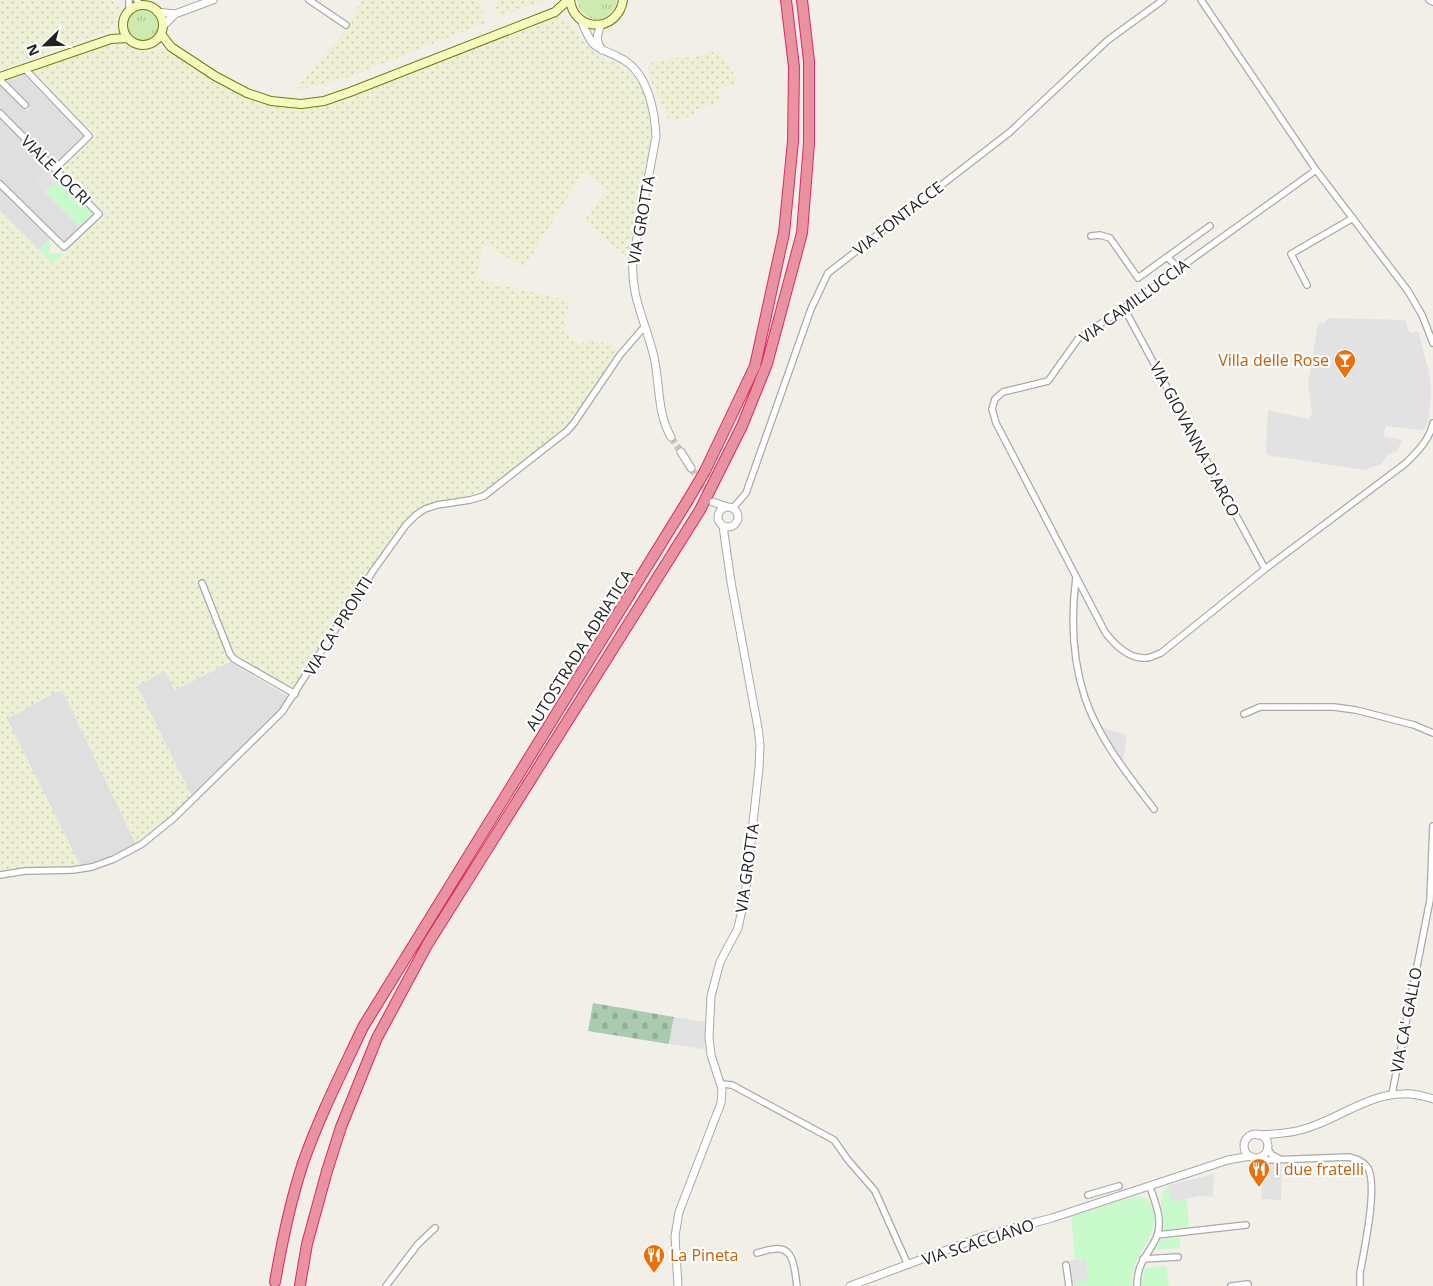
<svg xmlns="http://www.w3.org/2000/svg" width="1433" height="1286" viewBox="0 0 1433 1286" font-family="'Open Sans',sans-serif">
	<defs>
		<pattern id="farmland-dots" width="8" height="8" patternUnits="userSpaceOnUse" patternTransform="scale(1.25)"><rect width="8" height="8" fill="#eef0d5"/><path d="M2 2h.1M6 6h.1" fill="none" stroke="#ccceb7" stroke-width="1.8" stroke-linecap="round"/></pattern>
		<pattern id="grass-tufts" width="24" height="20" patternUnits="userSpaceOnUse" patternTransform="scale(1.25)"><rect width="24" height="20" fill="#cdebb0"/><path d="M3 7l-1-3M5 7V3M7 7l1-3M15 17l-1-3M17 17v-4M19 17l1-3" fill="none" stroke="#b0c997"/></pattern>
		<pattern id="cemetery-stones" width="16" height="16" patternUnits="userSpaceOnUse" patternTransform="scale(1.25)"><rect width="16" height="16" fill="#aacbaf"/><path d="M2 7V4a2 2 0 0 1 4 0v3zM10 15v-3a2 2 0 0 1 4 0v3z" fill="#92ae96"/></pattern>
	</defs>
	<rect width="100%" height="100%" fill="#f2efe9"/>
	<path fill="#e0dfdf" d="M24,75L84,136L55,164L0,108V84L27,111L30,108L4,82Z
		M0,117L49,167L35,182L79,227L63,242L0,180Z
		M0,188L50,239L39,250L0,211Z
		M230,662L289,697L280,710L192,797L137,686L165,671L175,690Z
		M56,692H63L136,844L113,857L92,865L81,867L7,719Z"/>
	<path fill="url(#farmland-dots)" d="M0,0H111L122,7L110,28L102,33L0,70Z
		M362,0H477L480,3L485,23L344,79L297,90L300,83L326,51L342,35Z
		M498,0H547L533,6L525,7L500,17L494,4Z
		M557,17L570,24L588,46L600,57L621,65L634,76L646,96L652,119L653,137L630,259L584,221L607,190L584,171L524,268L484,244L476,279L570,301L566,318V328L572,338L578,344L591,340L610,344L618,349L581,411L566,429L483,494L470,498L436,502L424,507L414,513L404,524L294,691L232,653L203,579L197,581L230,662L175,690L165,671L137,686L192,797L172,817L141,842L136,844L63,692H56L7,719L81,867L0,873V211L53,264L105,214L61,170L96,135L33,71L35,68L113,42H124L131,48L140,50L149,49L169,50L213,79L245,97L271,106L301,108L326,105L353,97Z
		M715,51L720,52L725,58L739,84L719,88L720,102L695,110L693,115L689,117L676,121L668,118L649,77L648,68L650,63L674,58L695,57Z"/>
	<path fill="url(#grass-tufts)" d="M577,0H617C613,25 581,26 577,0Z
		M126 25a16 16 0 1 1 32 0a16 16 0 1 1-32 0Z"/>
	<path fill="url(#cemetery-stones)" d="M593,1003L674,1017L669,1044L588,1031Z"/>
	<path fill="#c8facc" d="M60,178L94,213L79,227L45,192Z
		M50,239V253H64L53,264L39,250Z
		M1170,1185L1171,1202L1187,1199L1189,1227L1162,1230C1165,1214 1154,1195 1170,1185Z
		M1133,1197C1141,1196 1149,1198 1152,1207C1161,1230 1142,1247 1134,1266C1132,1273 1132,1279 1132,1286H1074L1073,1282L1088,1281L1086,1259L1075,1260L1071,1216Z
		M1179,1237L1180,1248L1154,1250L1160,1240Z
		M1166,1266L1169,1286H1141L1145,1268Z"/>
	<path fill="#e2e2e2" d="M49,167L60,178L45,192L35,182Z
		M1328,318L1405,320L1409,331L1412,333L1418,331L1429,372L1431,392L1429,417L1425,429L1418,430L1386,426L1383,436L1402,440L1399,447L1397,451L1389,454L1381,464L1364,470L1267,455L1266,450L1268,410L1309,419L1312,414L1308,385L1318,323L1323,324Z
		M1101,727L1127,735L1123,761Z
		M674,1017L706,1022L704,1049L669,1044Z
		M1282,1163L1281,1200L1261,1199L1263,1164Z
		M1214,1174L1213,1197L1199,1196L1171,1202L1170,1185Z
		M1086,1259L1088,1281L1066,1283L1064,1261Z"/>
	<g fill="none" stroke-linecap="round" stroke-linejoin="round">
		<path stroke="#c8c6c1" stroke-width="7" stroke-dasharray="7 3.5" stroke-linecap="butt" d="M671,437L681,452
			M691,468L710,497"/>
		<g stroke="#a9a9a9" stroke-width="8">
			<path id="minor" d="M129,0V10
				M137,0L140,5
				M309,0L346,25
				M1201,0L1316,170L1408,291L1422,315L1433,343
				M1429,0L1433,2
				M24,68L89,136L55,169
				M0,80L25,105
				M0,113L99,214L64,247L0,184
				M1316,170L1124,308L1078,339L1048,381L1003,392L995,399L992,409L996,423L1105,632C1114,644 1128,659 1146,658C1151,658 1157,654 1161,653L1265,569L1406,463C1418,451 1430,439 1433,423
				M1091,236L1100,235L1110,238L1138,278L1167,257L1179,268
				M1167,257L1210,226
				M1307,285L1291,254L1353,218
				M1124,308L1265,569
				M733,508L746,493L811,309L828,273L1010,132L1108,40L1163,0
				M1076,577C1071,617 1072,659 1085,698C1099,739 1128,775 1154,809
				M202,583L230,654L234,659L295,694
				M1244,714L1260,707H1334L1356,710L1414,725L1433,733
				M0,875L25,871L73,870L92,867L114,859L142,844L174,818L282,712L373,571L406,525L416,515L425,509L437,505L470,500L484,496L567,431L574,423L620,355L645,326
				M721,1084L732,1085L834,1140L848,1160L875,1191L908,1265
				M1392,1094L1430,900L1433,826
				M1267,1148L1272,1155L1278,1158
				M1257,1158L1268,1160L1349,1157C1357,1159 1363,1161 1368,1168C1378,1187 1364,1250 1360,1273V1286
				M1088,1195L1119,1186
				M1157,1235L1246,1225
				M757,1253C764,1251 773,1248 780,1249C795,1250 795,1275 797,1286
				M1143,1259L1178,1257
				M1066,1265L1069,1286
				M386,1286L418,1244L435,1228
				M1137,1286C1137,1261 1148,1257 1157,1236C1163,1220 1155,1202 1150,1187
				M1231,1286L1248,1284V1286"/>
		</g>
		<g stroke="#a9a9a9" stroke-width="9">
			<path id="tertiary" d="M157,12L175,14
				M581,20C595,55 596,44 624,60C648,75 655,111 656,137L633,259C630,297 646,322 654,357C660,384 657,413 671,437
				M601,25C597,35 595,40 602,50
				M163,26L175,14L213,0
				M681,452L691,468
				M713,502L727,507
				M718 517a10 10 0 1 1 20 0a10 10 0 1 1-20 0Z
				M1244 1146a12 12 0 1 1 24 0a12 12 0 1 1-24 0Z
				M1258,1135C1273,1134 1289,1134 1304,1129C1336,1120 1369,1094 1402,1094C1413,1093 1423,1096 1433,1099
				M678,1286L675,1236L679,1212L721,1103L722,1089L711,1055L709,1038L711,996L720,962L738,928L745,896L759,768L760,745L758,728L731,582L723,526
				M850,1286L984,1236L1052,1218L1228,1160L1250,1156"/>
		</g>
		<g stroke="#707d05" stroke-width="10">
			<path id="secondary" d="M570,0C574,33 618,33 623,0
				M123 25a20 20 0 1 1 40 0a20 20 0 1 1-40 0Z
				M161,34L171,47L215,76L247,93L271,101L301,104L324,101L350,92L555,12L568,0
				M0,77L111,39L128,38"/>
		</g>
		<g stroke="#dc2a67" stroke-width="12">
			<path id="motorway" d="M275,1282C282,1242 290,1202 303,1163C319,1117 342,1072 363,1027L688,500L705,471L755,366L784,233L793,141L794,67L786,0
				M300,1285L307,1244L327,1171L341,1127L377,1038L427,945L700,510L742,426L767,364L802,233L809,143V61L802,0"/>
		</g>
		<use href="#minor" stroke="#fff" stroke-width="5.5"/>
		<use href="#tertiary" stroke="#fff" stroke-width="7"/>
		<use href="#secondary" stroke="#f7fabf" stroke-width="8"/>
		<use href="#motorway" stroke="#e892a2" stroke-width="10"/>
	</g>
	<defs>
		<g id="bar-pin" transform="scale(1.125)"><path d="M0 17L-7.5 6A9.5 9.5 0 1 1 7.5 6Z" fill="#e8710a" stroke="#fff"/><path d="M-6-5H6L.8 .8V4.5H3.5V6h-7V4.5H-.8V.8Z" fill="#fff"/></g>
		<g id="restaurant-pin" transform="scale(1.125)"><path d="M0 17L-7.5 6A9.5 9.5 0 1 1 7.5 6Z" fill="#e8710a" stroke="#fff"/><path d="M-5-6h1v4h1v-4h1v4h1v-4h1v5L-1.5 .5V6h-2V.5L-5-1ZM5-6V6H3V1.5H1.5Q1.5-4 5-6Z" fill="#fff"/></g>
	</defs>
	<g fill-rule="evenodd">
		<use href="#bar-pin" x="1345" y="360"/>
		<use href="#restaurant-pin" x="1259" y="1169"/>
		<use href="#restaurant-pin" x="654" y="1255"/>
	</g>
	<g text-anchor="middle" stroke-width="4.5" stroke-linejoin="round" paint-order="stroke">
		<g font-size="16" fill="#222" stroke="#fff">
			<text transform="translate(56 170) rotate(45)" y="6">VIALE LOCRI</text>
			<text transform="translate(898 218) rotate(-38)" y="6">VIA FONTACCE</text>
			<text transform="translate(641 220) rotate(-80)" y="6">VIA GROTTA</text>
			<text transform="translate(1134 301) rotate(-36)" y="6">VIA CAMILLUCCIA</text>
			<text transform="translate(1195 439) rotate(62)" y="6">VIA GIOVANNA D'ARCO</text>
			<text transform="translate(338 626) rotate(-58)" y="6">VIA CA' PRONTI</text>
			<text transform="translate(579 650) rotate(-58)" y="6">AUTOSTRADA ADRIATICA</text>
			<text transform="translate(747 868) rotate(-82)" y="6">VIA GROTTA</text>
			<text transform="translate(1406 1020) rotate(-79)" y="6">VIA CA' GALLO</text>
			<text transform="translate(978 1242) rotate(-18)" y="6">VIA SCACCIANO</text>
		</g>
		<g font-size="16" fill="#c56008" stroke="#fff" text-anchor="start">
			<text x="1329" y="366" text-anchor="end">Villa delle Rose</text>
			<text x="1275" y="1175">I due fratelli</text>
			<text x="670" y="1261">La Pineta</text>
		</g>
	</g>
	<g transform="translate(45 45) rotate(247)" stroke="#ffffff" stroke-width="4" paint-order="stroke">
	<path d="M0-4L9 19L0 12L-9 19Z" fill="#222222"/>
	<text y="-8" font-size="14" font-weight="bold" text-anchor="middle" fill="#222222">N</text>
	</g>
</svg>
